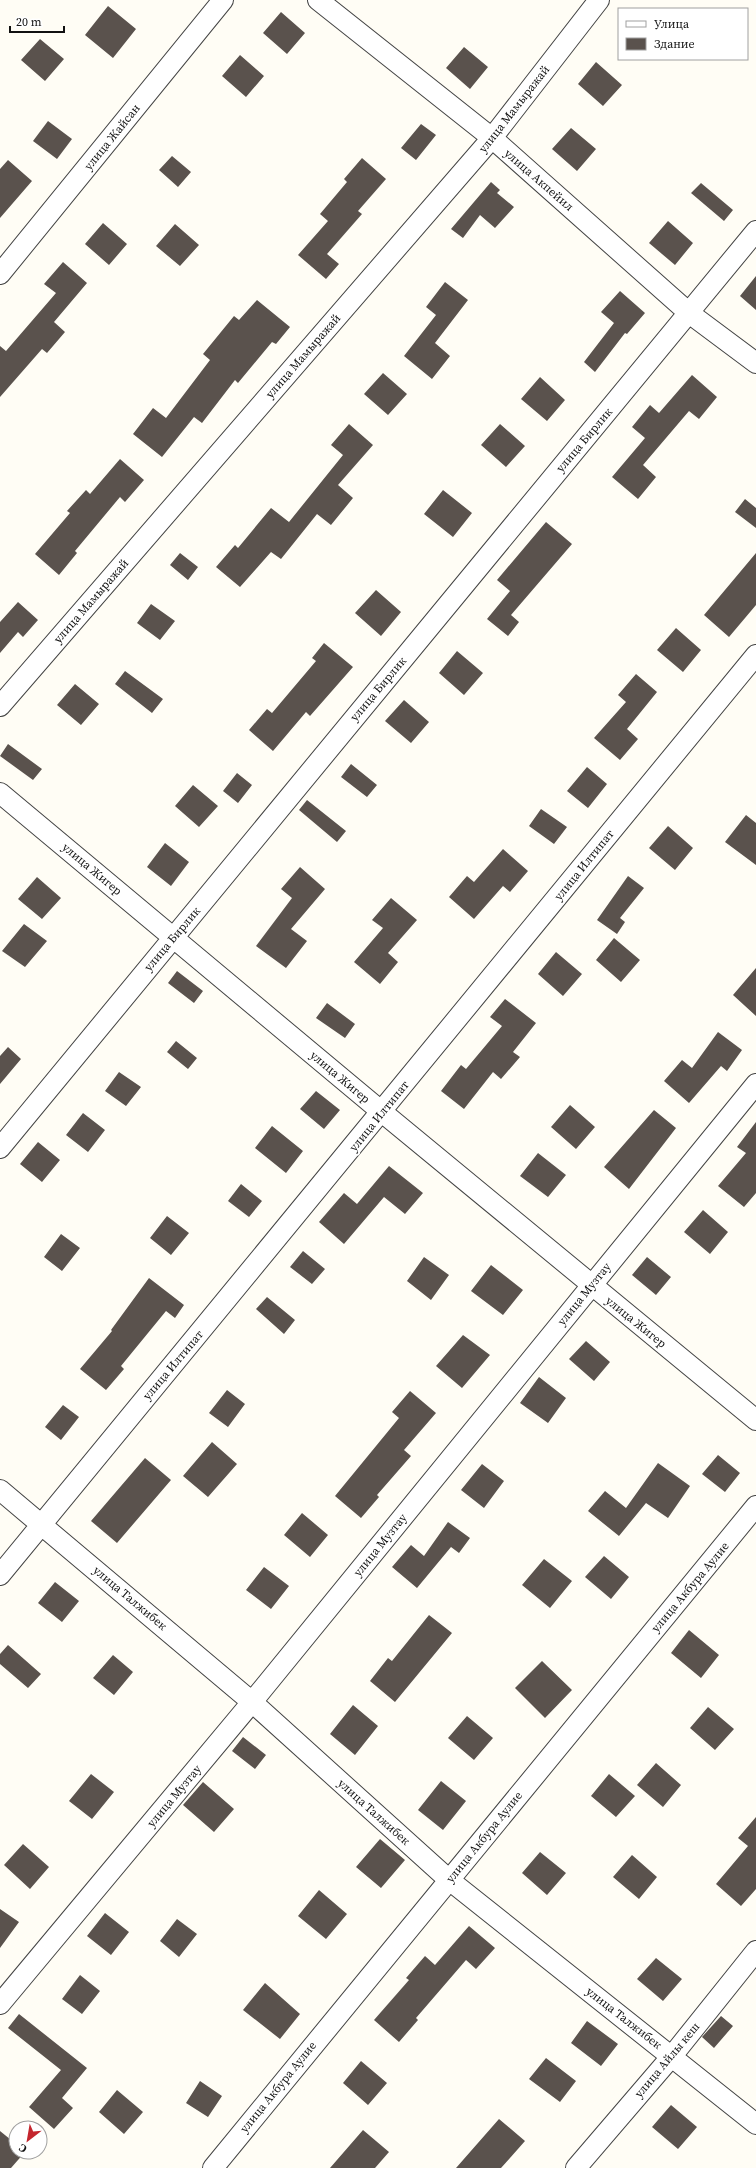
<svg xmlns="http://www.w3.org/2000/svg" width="756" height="2168" viewBox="0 0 756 2168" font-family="'Source Serif 4',serif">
	<rect width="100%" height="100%" fill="#fffdf5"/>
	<path fill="#5a524d" d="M108,6L136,29L113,58L85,35Z
		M281,12L305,33L287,54L263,33Z
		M40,39L64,59L45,81L21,60Z
		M464,47L488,67L470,89L446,68Z
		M240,55L264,76L246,97L222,76Z
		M596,62L622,85L603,106L578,84Z
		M48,121L72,139L57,159L33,141Z
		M421,124L436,135L416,160L401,148Z
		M571,128L596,149L577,171L552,149Z
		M172,156L191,172L178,187L159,170Z
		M362,158L386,179L358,211L362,214L327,254L339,264L326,279L298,255L328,221L320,214L347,182L344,179Z
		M8,160L32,181L0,218V169Z
		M491,182L500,190L497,193L514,207L495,228L480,215L463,238L451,229Z
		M701,183L733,210L724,221L691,193Z
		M668,221L693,243L675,265L649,243Z
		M103,223L127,244L109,265L85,244Z
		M175,224L199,245L180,266L156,246Z
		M63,262L87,283L54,322L65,332L47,353L42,349L0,397V346L6,351L56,293L44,284Z
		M756,276V310L740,296Z
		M445,282L468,300L435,343L450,356L432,379L404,356L436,315L426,307Z
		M620,291L645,313L627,334L625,333L595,372L584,362L614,323L601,312Z
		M257,300L290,327L276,344L272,342L238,383L235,380L202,423L194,417L162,457L133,434L153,408L166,418L210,360L203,354L234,316L239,320Z
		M383,373L407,394L388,415L364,394Z
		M692,375L717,397L699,419L689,411L643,465L656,477L638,499L612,477L645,438L632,427L650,405L659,413Z
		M540,377L565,400L547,421L521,399Z
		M349,424L373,445L338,485L353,498L331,525L317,514L281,559L271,552L240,587L216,567L235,545L238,548L271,508L289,522L343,455L331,445Z
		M500,424L525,446L506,467L481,445Z
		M120,459L144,480L125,502L120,497L75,551L77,553L59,575L35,554L70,513L67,511L86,490L90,494Z
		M443,490L472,513L453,537L424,514Z
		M745,499L756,508V528L735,512Z
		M546,522L572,544L511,615L519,622L508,636L487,619L510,591L497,580Z
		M180,553L198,567L188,580L170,565Z
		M756,553V605L729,637L704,615Z
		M376,590L401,612L381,636L355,613Z
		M18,602L38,620L23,637L18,632L0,653V622Z
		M151,604L175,621L160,640L137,623Z
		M676,628L701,650L683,672L657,650Z
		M324,643L353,667L310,716L306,712L273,751L249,730L267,709L272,713L316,661L312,658Z
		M457,651L483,673L464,695L439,673Z
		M125,671L163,699L152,713L115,684Z
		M636,674L657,692L627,729L638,739L620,760L594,738L626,702L618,695Z
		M75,684L99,704L81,725L57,705Z
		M404,700L429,722L411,743L385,721Z
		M8,744L42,769L33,780L0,756Z
		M351,764L377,785L367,797L341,777Z
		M587,767L607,784L588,808L567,791Z
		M237,773L252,785L238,803L223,791Z
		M193,785L218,806L199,827L175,806Z
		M307,800L346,831L337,842L299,810Z
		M541,809L567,827L554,844L529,826Z
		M746,815L756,823V865L725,842Z
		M668,826L693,848L675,870L649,848Z
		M165,843L189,862L171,886L147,867Z
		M503,849L528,871L510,892L503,886L474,919L449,897L467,876L474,882Z
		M300,867L325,889L291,929L307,941L286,968L256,946L292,898L281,889Z
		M628,876L644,888L620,918L625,922L617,934L597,920Z
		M37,877L61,898L42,919L18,899Z
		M391,898L417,920L388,953L398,962L380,984L354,962L383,928L372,920Z
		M24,924L47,941L25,967L2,951Z
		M614,938L640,960L621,982L596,960Z
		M556,952L582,974L563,996L538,974Z
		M756,968V1016L733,995Z
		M177,971L203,991L194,1003L168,983Z
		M505,999L536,1023L513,1052L520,1057L501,1079L493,1072L464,1109L441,1091L461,1065L466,1069L502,1026L490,1017Z
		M327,1003L355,1024L345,1038L316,1018Z
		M718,1032L742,1050L727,1071L721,1066L689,1103L664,1081L682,1060L692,1068Z
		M176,1041L197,1058L188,1069L167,1052Z
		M8,1047L21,1059L0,1084V1056Z
		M119,1072L141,1087L126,1106L105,1091Z
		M316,1091L340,1110L324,1129L300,1109Z
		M570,1105L595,1127L576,1149L551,1127Z
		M654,1110L676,1128L629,1189L604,1167Z
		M83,1113L105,1130L88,1152L66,1135Z
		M756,1122V1193L744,1207L718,1186L746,1153L737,1147Z
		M272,1126L303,1151L286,1173L255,1148Z
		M38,1142L60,1160L42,1182L20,1164Z
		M538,1153L566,1175L548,1197L520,1176Z
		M389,1166L423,1193L405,1214L384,1197L344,1244L319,1222L344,1193L357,1204Z
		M241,1184L262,1201L249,1217L228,1201Z
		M703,1210L728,1232L710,1254L684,1232Z
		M167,1216L189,1233L171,1255L150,1238Z
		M61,1234L80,1248L62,1271L44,1257Z
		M303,1251L325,1269L312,1284L290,1267Z
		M424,1257L449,1275L431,1300L407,1281Z
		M647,1257L671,1277L656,1295L632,1275Z
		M491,1265L523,1290L503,1315L471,1291Z
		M149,1278L184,1305L175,1318L166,1311L121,1366L124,1369L106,1390L80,1369L112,1331L111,1330Z
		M267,1297L295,1320L284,1334L256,1309Z
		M463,1335L490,1355L462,1388L436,1366Z
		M586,1341L610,1362L594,1381L569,1359Z
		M539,1377L566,1398L548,1423L520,1403Z
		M227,1390L245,1404L228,1427L209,1413Z
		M410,1391L436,1413L404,1450L411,1456L377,1495L379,1497L361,1518L335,1496L399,1418L392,1412Z
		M63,1405L79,1417L61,1440L45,1427Z
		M212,1442L237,1464L208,1497L183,1476Z
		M718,1455L740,1473L725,1492L702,1474Z
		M145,1458L171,1480L117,1543L91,1521Z
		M658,1463L690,1486L668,1518L646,1503L619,1536L588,1511L605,1491L626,1508Z
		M482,1464L504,1481L484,1508L461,1490Z
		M302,1513L328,1535L310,1557L284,1535Z
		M448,1522L470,1538L459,1553L451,1547L417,1588L392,1567L411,1545L424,1556Z
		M604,1556L629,1577L611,1599L585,1577Z
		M544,1559L572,1581L550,1608L522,1585Z
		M264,1567L289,1586L271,1609L246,1590Z
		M55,1582L79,1601L62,1622L38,1603Z
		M429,1615L452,1633L395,1702L370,1681L388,1658L392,1661Z
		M689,1630L719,1655L701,1678L671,1653Z
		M8,1645L41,1674L28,1688L0,1664V1654Z
		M113,1655L133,1672L114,1695L93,1678Z
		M542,1661L572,1690L545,1718L515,1688Z
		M353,1705L378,1726L355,1755L330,1734Z
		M708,1707L734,1729L715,1750L690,1728Z
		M467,1716L493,1738L474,1760L448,1738Z
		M243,1737L266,1755L255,1769L232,1751Z
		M656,1763L681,1785L663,1807L637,1785Z
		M91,1774L114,1792L92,1819L69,1801Z
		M609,1774L635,1796L616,1817L591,1796Z
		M441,1781L466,1801L443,1830L418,1810Z
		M203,1782L234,1809L214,1832L183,1805Z
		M756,1817V1889L741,1906L716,1884L748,1846L738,1838Z
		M380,1839L405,1860L381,1888L356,1867Z
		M23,1844L49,1867L30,1889L4,1865Z
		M540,1852L566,1873L547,1895L522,1873Z
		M632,1855L657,1877L639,1899L613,1877Z
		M319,1890L347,1914L326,1939L298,1916Z
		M0,1909L19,1922L0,1948Z
		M105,1913L129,1932L111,1955L87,1936Z
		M177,1919L197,1934L179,1957L160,1941Z
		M469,1926L495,1948L476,1969L466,1960L416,2018L418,2020L399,2042L374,2020L409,1980L406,1978L425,1956L435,1965Z
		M656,1958L682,1979L663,2001L637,1979Z
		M80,1975L100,1991L82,2014L62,1999Z
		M265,1983L300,2014L280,2039L243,2010Z
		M19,2014L87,2068L62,2098L73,2108L54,2129L29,2107L61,2070L8,2028Z
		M721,2016L733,2026L714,2048L702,2037Z
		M587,2021L618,2044L601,2066L571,2043Z
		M546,2058L576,2081L560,2102L529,2079Z
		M361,2061L387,2083L368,2105L343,2083Z
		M200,2081L222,2096L208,2117L186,2103Z
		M117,2090L143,2112L124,2134L99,2112Z
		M671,2105L697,2127L678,2149L652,2127Z
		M499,2119L525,2141L501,2168H456Z
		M363,2130L389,2152L375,2168H330Z
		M0,2131L16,2144V2152H25L11,2168H0Z"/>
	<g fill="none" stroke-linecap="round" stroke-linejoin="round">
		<g stroke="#444" stroke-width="22">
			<path id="street" d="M318,0L492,138L689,313L756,363
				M0,274L223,0
				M0,706L492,138L599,0
				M0,793L382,1112L756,1420
				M0,1148L756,231
				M0,1490L252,1702L448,1879L756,2124
				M0,1575L756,655
				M0,2004L252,1702L756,1084
				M213,2168L756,1506
				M576,2168L672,2056L756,1951"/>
		</g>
		<use href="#street" stroke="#fff" stroke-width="20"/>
	</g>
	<g text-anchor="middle" stroke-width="4" stroke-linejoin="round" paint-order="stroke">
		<g font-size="12" fill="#111" stroke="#fff">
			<text transform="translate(514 109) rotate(-52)" y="4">улица Мамыражай</text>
			<text transform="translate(112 137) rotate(-51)" y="4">улица Жайсан</text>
			<text transform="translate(539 180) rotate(41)" y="4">улица Акпейил</text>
			<text transform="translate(303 356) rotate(-49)" y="4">улица Мамыражай</text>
			<text transform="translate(584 440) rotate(-50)" y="4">улица Бирлик</text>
			<text transform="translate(91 601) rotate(-49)" y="4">улица Мамыражай</text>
			<text transform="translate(378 689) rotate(-50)" y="4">улица Бирлик</text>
			<text transform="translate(584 865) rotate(-51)" y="4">улица Илтипат</text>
			<text transform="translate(92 869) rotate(40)" y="4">улица Жигер</text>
			<text transform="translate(172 939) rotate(-50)" y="4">улица Бирлик</text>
			<text transform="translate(340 1077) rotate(40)" y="4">улица Жигер</text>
			<text transform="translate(379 1116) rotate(-51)" y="4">улица Илтипат</text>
			<text transform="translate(584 1294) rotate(-51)" y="4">улица Музтау</text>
			<text transform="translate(636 1322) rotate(39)" y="4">улица Жигер</text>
			<text transform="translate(173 1365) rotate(-50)" y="4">улица Илтипат</text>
			<text transform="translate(380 1545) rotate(-51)" y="4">улица Музтау</text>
			<text transform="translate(690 1587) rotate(-50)" y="4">улица Акбура Аулие</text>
			<text transform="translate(130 1598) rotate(40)" y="4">улица Талжибек</text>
			<text transform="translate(174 1796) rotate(-50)" y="4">улица Музтау</text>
			<text transform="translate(374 1812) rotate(42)" y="4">улица Талжибек</text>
			<text transform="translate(484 1837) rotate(-51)" y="4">улица Акбура Аулие</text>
			<text transform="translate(624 2018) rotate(38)" y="4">улица Талжибек</text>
			<text transform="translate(667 2060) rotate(-50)" y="4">улица Айлы кеш</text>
			<text transform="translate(278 2087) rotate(-51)" y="4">улица Акбура Аулие</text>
		</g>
	</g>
	<rect x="618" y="8" width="130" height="52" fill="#ffffff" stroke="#a0a0a0"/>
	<rect x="626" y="21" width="20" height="6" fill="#ffffff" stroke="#a0a0a0"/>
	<text x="654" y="28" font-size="12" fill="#111111">Улица</text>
	<rect x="626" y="38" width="20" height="12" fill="#5a524d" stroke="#a0a0a0"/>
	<text x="654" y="48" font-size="12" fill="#111111">Здание</text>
	<g transform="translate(28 2140) rotate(211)"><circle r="19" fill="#ffffff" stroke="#a0a0a0"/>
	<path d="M0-3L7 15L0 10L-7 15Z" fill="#c4262e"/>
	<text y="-6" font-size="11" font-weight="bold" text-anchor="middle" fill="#111111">С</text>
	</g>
	<path d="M10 26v6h54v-6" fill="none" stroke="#111111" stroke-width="2"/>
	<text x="16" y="26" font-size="12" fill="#111111" stroke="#ffffff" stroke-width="3" paint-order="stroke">20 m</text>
</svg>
